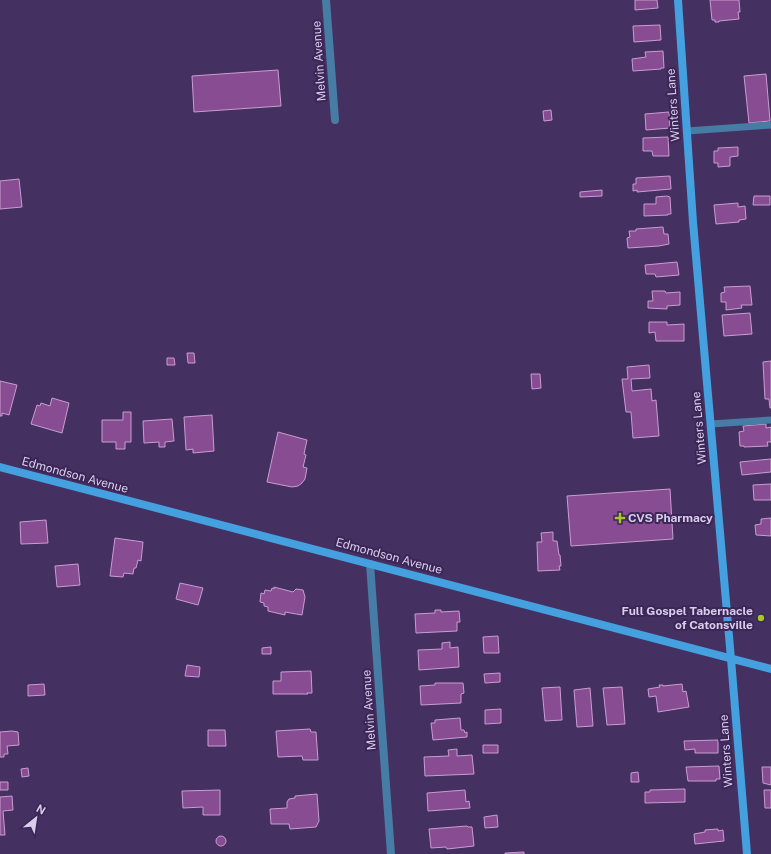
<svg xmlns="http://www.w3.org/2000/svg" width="771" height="854" viewBox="0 0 771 854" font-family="'Public Sans',sans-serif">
	<rect width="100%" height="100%" fill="#453062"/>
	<path fill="#884c92" stroke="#c99dd0" d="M635,0H657L658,8L635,10Z
		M710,0H739L740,12H738L739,19L719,21V22H715V20H712Z
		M660,25L661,40L634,42L633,26Z
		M663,51L664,68H661V69L633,71L632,59L646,57L645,52Z
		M278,70L281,106L194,112L192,76Z
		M766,74L770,121L749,123L744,76Z
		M551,110L552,120L544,121L543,111Z
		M669,112L670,128L646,130L645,114Z
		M668,137L669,156H653L652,151H643V138Z
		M738,147V156L730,157V166L718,167V163H714V151H718V148Z
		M670,176L671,189L637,192V190L633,191V184H636V178Z
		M19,179L22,207L0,209V181Z
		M602,190V196L580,197V192Z
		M667,196L670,197L671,214H668V215L644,216V204H656V197Z
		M754,196H770V205H753Z
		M738,203V207L745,206L746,219L739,220V222L716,224L714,205Z
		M663,227L664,234H668L669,244L659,246L628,248L627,238L630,237L629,231H636V229Z
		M677,262L679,275L656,277L655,274H646L645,265Z
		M750,286L752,305H741L742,308L726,310V302H721V293L725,292L724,287Z
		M652,291H665L666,293L680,292V305L667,306V309L648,308V301H653Z
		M750,313L752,334L724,336L722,315Z
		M649,322H667V325L684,324V341H656L655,332L649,333Z
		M187,353H194L195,363H188Z
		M167,358H174L175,365H167Z
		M771,361V408H770L769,399H765L763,362Z
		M649,365L650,378L631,379L632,391L651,389L652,401L656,400L659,436L633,438L631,412H626L622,379H628L627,367Z
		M531,374H540L541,388L532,389Z
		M0,381L17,385L9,415L2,413V416H0Z
		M52,398L69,403L62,433L31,424L37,405L40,406L41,403L50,406Z
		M123,412H131V442H125V449H116V442H102V420H123Z
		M212,415L214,451L193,453V449L186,450L184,417Z
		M172,419L174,441L165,442V447H159V442L144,443L143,421Z
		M766,424V428L771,427V442H767L768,446L744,447V446H740L739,432L744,431L743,426Z
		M278,432L307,440L304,454L306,455L303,467L307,468L305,479L302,483L298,486L292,487L267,482Z
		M771,459V472L742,475L740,462Z
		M771,484V500H754L753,485Z
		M670,489L673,539L571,546L567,496Z
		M771,518V536L756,535L755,525L761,524V519Z
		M46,520L48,543L21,544L20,522Z
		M553,532V541H557L559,555H560L561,566H559L560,570L538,571L537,542H542L541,533Z
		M115,538L143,542L141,561L138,560L136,568H134L133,574L124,573L123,577L110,576Z
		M78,564L80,585L57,587L55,566Z
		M180,583L203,588L198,605L176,599Z
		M274,587L293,592L296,589L303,590L305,597L302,615L285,612V615L268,611V607L264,606V603L260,602L261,593L264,594L265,590L271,591L272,588L274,589Z
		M435,610H441V612L459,611L460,622H457V631L416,633L415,614L435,613Z
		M498,636L499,653H484L483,637Z
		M450,642V648L458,647L459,667L419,670L418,650L442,649V643Z
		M271,647V654H262V648Z
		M187,665L200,667L199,677L185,676Z
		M311,671L312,693H307L308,694H273V681H281V672Z
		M500,673V682L485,683L484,674Z
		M435,683H463L464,693L461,694V703L421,705L420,686L435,685Z
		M44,684L45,695L28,696V685Z
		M682,684L683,692L686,691L689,707L658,712L656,696L649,697L648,689L660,687L659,685H663V686Z
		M560,687L562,720L545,721L542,688Z
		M622,687L625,724L607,725L603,688Z
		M590,688L593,726L577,727L574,690Z
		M501,709V723L485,724V710Z
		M460,718L461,730H464L465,733L467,732V737L433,740L431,723H435V720Z
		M310,729L311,732H316L318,760H303L302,756L278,757L276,731Z
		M208,730H225L226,746H208Z
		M12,731L18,732L19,745L7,746L8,754H4V757H0V732Z
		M718,740V753H695V749L685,750L684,741Z
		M483,745H498V753H483Z
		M457,749V756L472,755L474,774L425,776L424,757L449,756L448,750Z
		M719,766L720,779H716V781H688L686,767Z
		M762,767H771V785L763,783Z
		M28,768L29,776L22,777L21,769Z
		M638,772L639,782H631V773Z
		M0,782H8V790H0Z
		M685,789V802L645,803V792H650V790Z
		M220,790V815H203V807L183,808L182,791Z
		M465,790L466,802L469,801L470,808L428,811L427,793Z
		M764,790H771V808H765Z
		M317,794L319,821L316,827L290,829L289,824H271L270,809L287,808V802L289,799L295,798V796Z
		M12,796L13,810L3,811L5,835H0V797Z
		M497,815L498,827L485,828L484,817Z
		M467,826L468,827H472L474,846L447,849L446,847L431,848L429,829Z
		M718,829V831L723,830L724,841L695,844L694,834L705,832V830Z
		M216 841a5 5 0 1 1 10 0a5 5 0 1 1-10 0Z
		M524,852V854H505V853Z"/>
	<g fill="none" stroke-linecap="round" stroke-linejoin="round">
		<path stroke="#477da4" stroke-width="7" d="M687,131L771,125
			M711,424L771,420"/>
		<path stroke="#477da4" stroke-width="8" d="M326,0L335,120
			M370,564L391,854"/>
		<path stroke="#44a0de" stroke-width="8" d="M678,0L693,222L731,659L747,854
			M0,467L771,669"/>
	</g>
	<g fill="#a5c822" stroke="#3b2657" stroke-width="1.5">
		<path d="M618 512h4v4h4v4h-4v4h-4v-4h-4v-4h4z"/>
		<circle cx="761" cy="618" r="4"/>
	</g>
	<g text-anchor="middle" stroke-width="4" stroke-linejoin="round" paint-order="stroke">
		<g font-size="12" fill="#d9ceec" stroke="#3b2657">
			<text transform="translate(319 61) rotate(-94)" y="4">Melvin Avenue</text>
			<text transform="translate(673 105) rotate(-94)" y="4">Winters Lane</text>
			<text transform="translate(699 428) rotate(-95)" y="4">Winters Lane</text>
			<text transform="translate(75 475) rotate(15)" y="4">Edmondson Avenue</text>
			<text transform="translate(389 556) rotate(15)" y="4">Edmondson Avenue</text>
			<text transform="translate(369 710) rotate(-94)" y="4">Melvin Avenue</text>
			<text transform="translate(726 751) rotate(-94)" y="4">Winters Lane</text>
		</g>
		<g font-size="12" font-weight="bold" fill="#d9ceec" stroke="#3b2657" text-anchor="start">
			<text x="628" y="522">CVS Pharmacy</text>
			<text x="753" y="615" text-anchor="end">Full Gospel Tabernacle<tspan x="753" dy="14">of Catonsville</tspan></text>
		</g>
	</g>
	<g transform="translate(36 818) rotate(30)" stroke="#3b2657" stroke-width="3" paint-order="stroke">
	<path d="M0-3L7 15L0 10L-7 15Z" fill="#d9ceec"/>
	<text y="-6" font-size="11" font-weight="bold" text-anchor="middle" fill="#d9ceec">N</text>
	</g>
</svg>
